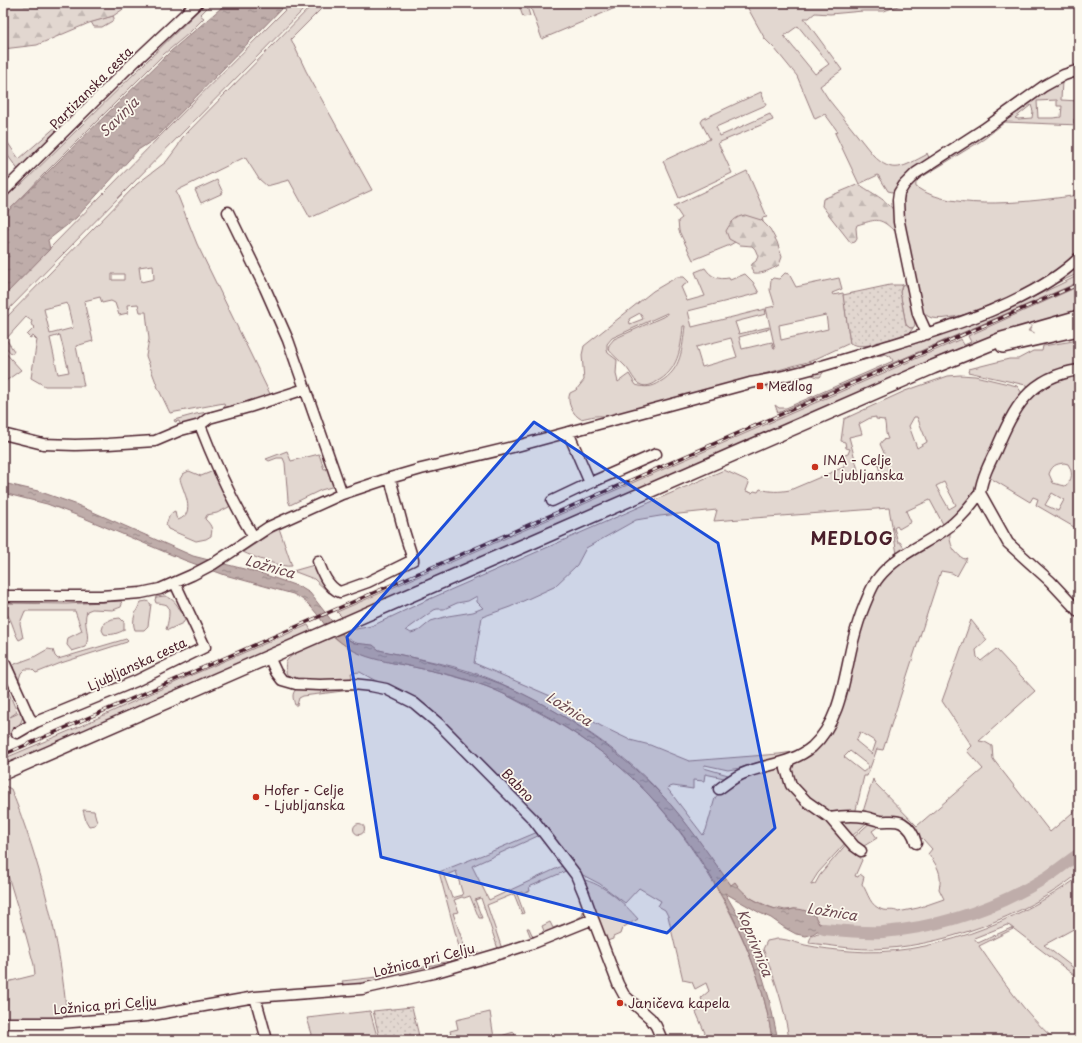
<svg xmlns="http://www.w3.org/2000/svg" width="1082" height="1043" viewBox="0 0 1082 1043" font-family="'Playpen Sans',sans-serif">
	<defs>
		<pattern id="forest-firs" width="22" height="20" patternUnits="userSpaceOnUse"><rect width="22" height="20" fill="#e2d7d0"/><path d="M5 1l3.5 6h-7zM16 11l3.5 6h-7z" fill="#c3b8b3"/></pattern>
		<pattern id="park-dots" width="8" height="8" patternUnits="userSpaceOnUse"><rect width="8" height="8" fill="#e2d7d0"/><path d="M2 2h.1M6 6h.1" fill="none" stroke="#c3b8b3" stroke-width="1.8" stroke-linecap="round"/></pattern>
		<pattern id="water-ripples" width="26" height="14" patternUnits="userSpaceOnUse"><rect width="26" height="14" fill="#bfadaa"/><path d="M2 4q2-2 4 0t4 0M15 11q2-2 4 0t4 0" fill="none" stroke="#9d8c8b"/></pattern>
	</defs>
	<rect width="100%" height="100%" fill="#fbf7ec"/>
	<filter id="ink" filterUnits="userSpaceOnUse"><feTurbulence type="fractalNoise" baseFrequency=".025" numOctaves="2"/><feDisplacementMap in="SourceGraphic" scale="8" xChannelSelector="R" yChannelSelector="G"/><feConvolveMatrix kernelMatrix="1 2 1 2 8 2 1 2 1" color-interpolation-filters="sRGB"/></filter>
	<g filter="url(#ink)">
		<path fill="#e2d7d0" stroke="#967b7e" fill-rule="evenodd" d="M206,3H212L200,15L204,18L188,34L164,54L43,175L3,218V196L88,112L175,30L27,175L20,186Z
			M292,3H310L3,315V296C99,198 195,100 292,3Z
			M314,3H327L291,39L306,71L372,190L310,218L289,180L267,186L259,179L245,157L176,191L197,244L272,398L181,426L179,421L175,422L174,420L196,414L225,409L224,403L170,413L158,388L146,356L149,339L146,312H140L138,304L127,305L128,313L119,315L115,303L111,301L102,303L100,297L84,301L93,341L76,346L84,386H45L31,378L37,340L33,336L30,338L27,335L35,327L31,324L32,321L26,317L6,339L14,351L12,354L3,344V321L137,184L166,162L178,146L182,138ZM153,265L154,279L141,282L139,267ZM112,274H124V280H112ZM67,303L73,328L50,334L44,309ZM60,335L69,372L58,374L50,338Z
			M518,3H526L530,16L523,17Z
			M529,3H627L542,39Z
			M745,3H842L841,5L906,3L884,11H863L830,14L815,13L809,18H804L842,70L820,86L829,100L873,155C893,176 904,166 926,155L927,153L930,160L897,193L888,191L878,175L859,184L835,133L838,132L825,114L815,119L797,76L775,49L765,39ZM798,26L829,64L815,74L784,36Z
			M113,16L114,18V20L102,27H94L91,22Z
			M1062,81L1061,100L1079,101V118L1074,119V123H1079V125L1005,122L984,139L922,177C918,180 915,181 916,187C953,213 1036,201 1079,195V252C1069,263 1055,272 1042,280C1019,295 959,323 932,318C928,317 925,314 922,311L902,217L901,198L908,184L1043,91ZM1057,100V106H1062L1061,117L1053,118H1038L1037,101ZM1031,105L1033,111L1032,118L1018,119L1015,118Z
			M761,92L766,105L716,127L720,136L770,114L773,120L718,143L732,173L679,198L663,161L710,139L702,124L701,122L703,119Z
			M90,97L92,99L19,171L3,149V136L19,159Z
			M747,171L767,217L762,218L764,225L730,245L693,260L679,231L678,221L682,218L674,206Z
			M217,180L223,193L201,203L195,190Z
			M1079,264V273L1053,285L1052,284Z
			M705,268C711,277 718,280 729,278L730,280L745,274L753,282L759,293L688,311L692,327L765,309L766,314L735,322L739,334L769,327V329L739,337L742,349L772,342L774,349H775L766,308L775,306L770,290L771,280L773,278L779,279L785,273L789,274L796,287L839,278L842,289L832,293L833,295L843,293L850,343L811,361L608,417C600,414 590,417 581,419C573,415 566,402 570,393L576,390L584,380L582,355L584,346L653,291L677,277H684L689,282L681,287L687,301L705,296L695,272ZM640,313L643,319L630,324L629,319ZM667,313V315L614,339L609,345L608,349C612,354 620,361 625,366C631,372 634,382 641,385C646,387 652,385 656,382C678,371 681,349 683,326H685C682,349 682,369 660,382C653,387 645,388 636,385L629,374L618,382L616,374L617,360L608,353L607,350V344L612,338ZM826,315L828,329L781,340L779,325ZM731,338L737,357L702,367L696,347Z
			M1079,275V282L778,413L775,405L779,408H786L893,361L891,357L886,354L824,371L820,377H817L810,374L785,381L769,390L767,386L785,378C828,367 872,357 914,344C970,325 1026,302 1079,275Z
			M904,284C912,291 913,314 915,325L913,328H910L906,325L900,292L902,285Z
			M1079,286V312L344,619L337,612L961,339L964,345L971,342L968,336Z
			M1079,340V366L1030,386L968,372L969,369L1009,359H1018L1033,351H1042L1043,346Z
			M3,350L21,370L3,383Z
			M1074,374L1079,376V530L1036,505L1038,499L1033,497L1030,502L987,476L1014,417L1039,388ZM1064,463L1068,464C1073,472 1073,480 1065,486L1053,483L1049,474C1052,466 1055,464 1064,463ZM1052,493L1064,500L1058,511L1045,505Z
			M960,375L975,376L1017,386L1022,393L979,476C971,499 966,513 943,524L930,500L906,511L911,522L899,529L897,526L894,528L898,542H900L904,548H907L908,550L897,554L889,508L714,521L717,510L660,516L636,520L586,548L577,565L554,587L510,607L482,617L474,663L555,698L562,704L601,726L630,740L650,745L689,761L779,754L799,751L790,755L759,762L740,768L728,770L705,765L704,768L728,775L724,778L705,774L704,781L693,780V789L673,786L667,788L703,835L706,830L715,798L725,785L777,766L781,769L815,811L847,841L818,873L811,884V885L815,884L820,875L848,842L862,860L855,876L858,877L860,874L864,877L862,884C869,894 869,906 883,910C888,911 894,909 898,912L918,908L944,899L939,889C943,874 937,865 928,854L932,849L922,838L919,840L912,830L862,815L873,779L874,782L917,826L983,769L967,751L972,746L942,701L971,620L987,640L976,650L977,657L981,661L996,649L1035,691L979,741L985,742L992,746L993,759L1050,832L1079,807V849L1040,876L1008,894L974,909L932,921L913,926L889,928L842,927L821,924L795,909L785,910L777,908L775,909C760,903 745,896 732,886C721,877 713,862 704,850C691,832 677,812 662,795C619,746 552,706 493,680C458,665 419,659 382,651C378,650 376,647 371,646C366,644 359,645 353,642C349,640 345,637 342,633C353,628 363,629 374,625L425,601L724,470L746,480L749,483L746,491L752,493L754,491L758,492L760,489C770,492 779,492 790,490L844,467L845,455L848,454L850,449L846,448L845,442L841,441L844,419L905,391L948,376ZM876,417V419L884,420C887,427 884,431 888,439L883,440L880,444L884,453L878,464L881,478L873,481V478L861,481L849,437L862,434L859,424L870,418ZM914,417H917L927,442L917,448L909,426ZM944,482L956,505L949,509L936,486ZM477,596V602L483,608L473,612L448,616L431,621L420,630L411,633L406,630L434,610L437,609H444L457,603L468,601Z
			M287,451L291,461L319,454L324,469L329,468L335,486L321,490L290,505L288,500L285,463L283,458H277L269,461L266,459Z
			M189,471L201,476L211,472L217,475L231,502L229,507L217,513L207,515L205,519C211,525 213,528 211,536L206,539L196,541L168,529L166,525C168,520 169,513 175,511L176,517L178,520C197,513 183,492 180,479L183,474Z
			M279,528L292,566C282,568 253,557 243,552Z
			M948,530L950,533C949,544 954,553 964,559L967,558L957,576L952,573L941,571L883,750L877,749L867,776H864L855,814H828L797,789L789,766L821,740L850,665L872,593L891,566ZM860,732L876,742L872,754L856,741ZM850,751L868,765L867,769L863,772L844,757Z
			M314,565L329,593L314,579L293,571Z
			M165,596C176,599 180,610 185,620L183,623L168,630L166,629C168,624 171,609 167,605C165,604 159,603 156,603L155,600L156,597Z
			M121,601L122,604L121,607L113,610L92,609L87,611C82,624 92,636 85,647L72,651L67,645L68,638L82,631L75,611H25L20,623L23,638L19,640C13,632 12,615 3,611V603L66,604Z
			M147,601L151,604L148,626L144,630H135C131,620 136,611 141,602Z
			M120,618L124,622V630C119,633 110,636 104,634L102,630L104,623L112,619Z
			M308,625L312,632L3,768V759L76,728L185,678Z
			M334,637C359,659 392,662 423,669C444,673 465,679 485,686C497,690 508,696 519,702C552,719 583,737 612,760C674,810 729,897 756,972C764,994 768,1017 773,1040H698L705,1033L696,1012L705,1008L701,998L709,991L706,983L695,989L692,982L683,980L668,916L665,910L658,906L661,901L639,888L625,903L600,884L579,873L556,841L520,799L456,734L425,707L391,687L376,681L360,672L351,673L352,678L347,681L294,680C289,678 287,676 286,671C285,666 285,663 288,659C295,651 323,641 334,637Z
			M126,639L128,641L127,642L61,663L36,673L32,669H25L21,673L19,679L21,683L19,685L11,673L15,664L34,657L48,649L53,650L55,656L58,659Z
			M6,686L17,712L10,717L19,713H22L23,717C19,728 13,735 3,741V687Z
			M297,688H352L351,690L303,696L299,698L297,705H295C293,698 291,694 297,688Z
			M3,785L11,789C40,862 61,941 67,1019L3,1018V983L35,975L34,965L25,932L3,859Z
			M83,810L94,811L97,822L95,825L89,826L86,821Z
			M837,818L871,819L851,837Z
			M873,820L883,823L872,831L877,838L864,846L855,844L853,838Z
			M353.5 829a5.5 5.5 0 1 1 11 0a5.5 5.5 0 1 1-11 0Z
			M540,831C553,847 596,898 582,918L544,936L542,932L544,931L542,926L550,922L553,928C560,925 574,921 580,917C591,907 573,880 568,870L529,887L530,891L523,894L522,892L517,894L524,913L522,914L514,894L487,905L502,949L531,938L527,928H529L534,939L499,952L481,898L475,900L482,918H479L470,896L464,898L462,897L454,900L459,912L453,913L469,960L437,968L413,972L400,977L345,987L342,981L386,976L462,958L439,872L495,850ZM540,835L561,862L562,866L489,900L472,866ZM456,871L463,895L452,898L444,876Z
			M1079,857V873C1027,916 937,949 870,949C849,949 829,945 809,943C810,937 812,935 818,933C839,935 860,938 882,936C950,932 1026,900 1079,857Z
			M1079,877V926L1044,945L1079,972V979L1010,926L1007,925L974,938L978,943L1011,928L1013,929L979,946C1002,979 1024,1013 1055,1040H789C785,1008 775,979 763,949L767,941L777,939H781C789,940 797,943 805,945C819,948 835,950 850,951C928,958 1016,922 1079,877Z
			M581,879C604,884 623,902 638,919L622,928L620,934L613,937V939L604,942Z
			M370,1011L378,1040H309L312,1034L307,1018Z
			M490,1012L494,1038L514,1032L516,1040H453L450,1031L458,1029L456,1020Z"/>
		<path fill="url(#forest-firs)" stroke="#967b7e" d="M3,3H132L113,16L89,23L37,45L3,49Z
			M859,184C868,191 891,202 894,212C896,217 896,223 897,228L893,230C879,216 875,220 857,225L856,228L857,239L855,242L851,243L822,206L823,199Z
			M745,215L761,220L770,229L777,242L782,257L779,265C770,270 763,274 754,273L751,268L752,264L756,261L758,256L755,249L752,246L740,245L729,239L726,231C731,222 735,217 745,215Z"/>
		<path fill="url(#park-dots)" stroke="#967b7e" d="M890,285H902L900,292L906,325L910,328H913L908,335C894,339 862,351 850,343L843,295Z
			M412,1007L420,1040H380L373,1011Z"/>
		<path fill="url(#water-ripples)" stroke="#907477" d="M224,3H287L155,139L138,150L76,218L48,240L50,249L3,297V216L171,51L221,8Z
			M3,483L38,491L75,504L193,556L260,573L300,587L310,593L345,638L354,643L373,645L379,650C416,658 452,666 488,679C547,700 617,748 661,794C687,821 708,854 731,885L735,882C745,898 766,908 785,911C789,911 793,908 797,909C802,909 809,912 814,914L819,924L838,926L841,934L817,931L813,934L806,936L796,934L785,928L771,918L760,913L725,893L740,919L760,968L769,998L778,1040H772C759,939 689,821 609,758C572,729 531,705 488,687C461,676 432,671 404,665C388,662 370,659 356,652C350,649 342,644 336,638C320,622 315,604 293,594L225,575L184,560L84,518L47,504L3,493Z"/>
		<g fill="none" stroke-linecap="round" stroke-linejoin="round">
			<path stroke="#bfadaa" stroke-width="12" d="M824,929C844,931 863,933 883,932C941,927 997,908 1047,877C1058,870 1068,861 1079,854"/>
			<g stroke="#4a1f2b" stroke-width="13">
				<path id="minor" d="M3,192L128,68L197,3
					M228,212L265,288L288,340L342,494
					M927,334L918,314L899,222L898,200L899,193L904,185L916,173L984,129L1044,86L1064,75L1079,70
					M200,425L209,418L249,407L305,389
					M3,434L43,444L75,445L108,444L155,441L181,430L200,425C215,464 232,501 253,536
					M590,483L656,454
					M552,501L590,483L568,432
					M318,561C322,572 328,588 340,592L368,582L413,560L404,531L390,478
					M3,596H101L141,593L160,589L192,575L213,564L269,527L342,494L390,478L421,469L517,446L750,383C795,375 840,361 884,347C946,328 1032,303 1079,258
					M1079,612L1050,581L1008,543L980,493C982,478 989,464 996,450C1014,408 1029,377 1079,370
					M269,657L276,672L282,680L296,684L320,685L352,684L371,686L386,689L414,703L439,724L533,819L576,875L584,894L593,919L618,984L624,995L650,1018L656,1026L662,1040
					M3,666L5,664L29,717L32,721L36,722L136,681L205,647L175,583
					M17,733L36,722
					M789,761L786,769L791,785L806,801L830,818L854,846L861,851
					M719,789C726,784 733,778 742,774C765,764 792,764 812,747C841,721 844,677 853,641C856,629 860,616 865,604C869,595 872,585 879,577C897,554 927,544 950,526C962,517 971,505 980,493
					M830,818C841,816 853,815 865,817C870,818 875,820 880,821C887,822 895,819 902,823C909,827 914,835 916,843
					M255,997L267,1040
					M3,1023H60L147,1016L255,997L362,989L433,973L505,952L536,942L593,919"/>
			</g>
			<g stroke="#4a1f2b" stroke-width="16">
				<path id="major" d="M1003,346L1079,329
					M3,773L933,367L1002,339L1079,317"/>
			</g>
			<use href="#minor" stroke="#fbf7ec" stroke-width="10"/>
			<use href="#major" stroke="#fbf7ec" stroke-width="13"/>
			<g stroke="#4a1f2b" stroke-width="3.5">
				<path id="rail" d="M3,755L1079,284"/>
			</g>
			<use href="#rail" stroke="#fbf7ec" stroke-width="2" stroke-dasharray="6" stroke-linecap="butt"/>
		</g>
		<defs><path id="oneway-chevron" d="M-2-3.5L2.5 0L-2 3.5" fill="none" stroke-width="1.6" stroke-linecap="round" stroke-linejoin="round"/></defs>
		<use stroke="#ab9695" href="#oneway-chevron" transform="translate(1031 330) rotate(163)"/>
	</g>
	<path fill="#1d4ed8" fill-opacity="0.2" stroke="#1d4ed8" stroke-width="3" stroke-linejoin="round" d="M534,422L718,543L775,828L667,933L381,857L347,637Z"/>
	<g fill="#c8321e" stroke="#fbf7ec" stroke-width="1.5">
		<rect x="756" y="382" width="8" height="8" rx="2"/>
		<circle cx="815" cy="467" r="4"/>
		<circle cx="256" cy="797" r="4"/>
		<circle cx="620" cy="1003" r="4"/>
	</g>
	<g text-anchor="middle" stroke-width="3.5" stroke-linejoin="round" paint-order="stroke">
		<g font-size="13" fill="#4a1f2b" stroke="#fbf7ec">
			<text transform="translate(91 88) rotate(-45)" y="5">Partizanska cesta</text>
			<text transform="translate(137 664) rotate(-25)" y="5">Ljubljanska cesta</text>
			<text transform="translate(518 785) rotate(46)" y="5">Babno</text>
			<text transform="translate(424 960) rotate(-14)" y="5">Ložnica pri Celju</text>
			<text transform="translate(105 1005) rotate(-5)" y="5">Ložnica pri Celju</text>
		</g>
		<g font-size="13" fill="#4a1f2b" stroke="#fbf7ec" text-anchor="start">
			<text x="768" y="391">Medlog</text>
			<text x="823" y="465">INA - Celje<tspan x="823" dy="15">- Ljubljanska</tspan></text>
			<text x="264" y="795">Hofer - Celje<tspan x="264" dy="15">- Ljubljanska</tspan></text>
			<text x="628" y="1008">Janičeva kapela</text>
		</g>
		<g font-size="14" font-style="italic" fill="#6d4a51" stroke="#fbf7ec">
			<text transform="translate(119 117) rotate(-45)" y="5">Savinja</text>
			<text transform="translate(270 567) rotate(16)" y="5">Ložnica</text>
			<text transform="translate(569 709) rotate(32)" y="5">Ložnica</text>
			<text transform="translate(832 912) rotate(9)" y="5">Ložnica</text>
			<text transform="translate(755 943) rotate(68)" y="5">Koprivnica</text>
		</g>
		<g font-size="17" font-weight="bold" letter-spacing="1" fill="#4a1f2b" stroke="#fbf7ec">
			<text x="852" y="545">MEDLOG</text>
		</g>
	</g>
	<rect width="1082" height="1043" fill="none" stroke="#fbf7ec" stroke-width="16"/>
	<rect x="8" y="8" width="1066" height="1027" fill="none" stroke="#4a1f2b" stroke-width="1.5" filter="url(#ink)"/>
</svg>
